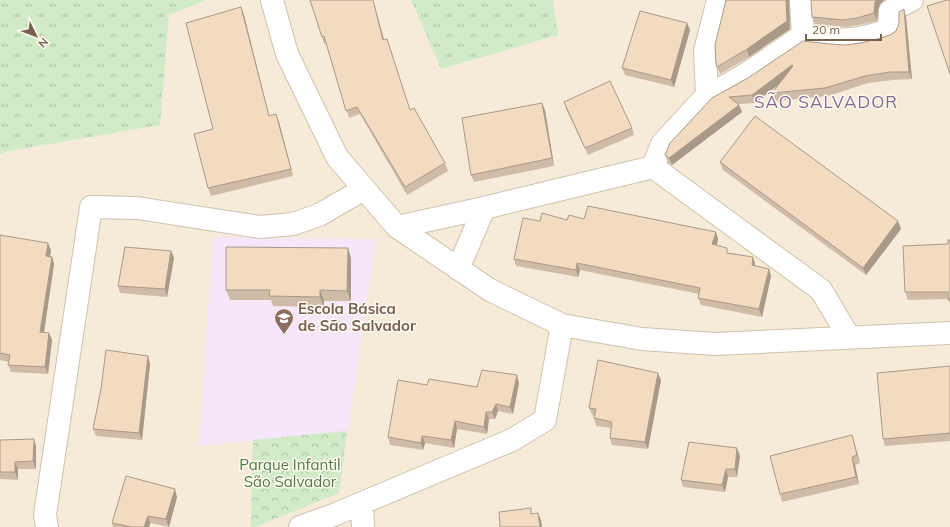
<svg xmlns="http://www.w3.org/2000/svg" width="950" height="527" viewBox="0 0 950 527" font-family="Mulish,sans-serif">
	<defs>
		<pattern id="grass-tufts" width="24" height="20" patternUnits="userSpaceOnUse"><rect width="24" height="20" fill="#d2ebc7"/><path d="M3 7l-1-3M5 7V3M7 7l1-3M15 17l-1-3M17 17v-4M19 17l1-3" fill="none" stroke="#afc2a4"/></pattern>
		<pattern id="park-crowns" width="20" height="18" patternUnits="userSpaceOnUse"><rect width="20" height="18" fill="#d2ebc7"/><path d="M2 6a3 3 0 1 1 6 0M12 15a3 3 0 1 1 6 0" fill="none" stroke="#afc2a4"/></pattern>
	</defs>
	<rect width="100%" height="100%" fill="#fdf8ea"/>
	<path fill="#f5ebd8" d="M206,0H411L441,68L558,35L553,0H950V527H0V155L5,152L160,125L169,15Z"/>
	<path fill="#f5e6fa" d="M213,237L376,239L348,431L199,446Z"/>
	<path fill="url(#grass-tufts)" d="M0,0H206L169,15L160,125L5,152L0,155Z
		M411,0H553L558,35L441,69Z"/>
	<path fill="url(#park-crowns)" d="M347,431L339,493L255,527H251L253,440Z"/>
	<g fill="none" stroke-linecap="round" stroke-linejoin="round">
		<g stroke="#cfc1ae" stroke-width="24">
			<path id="minor" d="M272,0L287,54L337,157L397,227L490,290L562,325L642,339L716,344L950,333
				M801,0L803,35
				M707,95C742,79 771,57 803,35C818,37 838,41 852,39C865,38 877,34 889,30L890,11L912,0
				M653,167L662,144L707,95L705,51L718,0
				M397,227L484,208L653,167L821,290L849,337
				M458,269L484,208
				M362,504L363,527
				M47,527L45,515L91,207L137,208L260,227L293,224L319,215L364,189
				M300,527L336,514L512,440L545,420L562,325"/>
		</g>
		<use href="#minor" stroke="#fff" stroke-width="22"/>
	</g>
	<path fill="#d0bca6" d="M373,0L384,40L410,110L445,163L448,171L407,195L360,114L349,118L326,44H324L322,37Z
		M726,0H789L790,29L749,57L720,74L716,63Z
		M880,4L878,10L877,21L859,25L846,27L815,24L812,17Z
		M241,7L244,15L269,116L279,122L293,176L211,196L208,188L213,129Z
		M906,17L912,79L893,80L868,83L828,96L775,101L772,93L780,83L755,103L739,104L742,112L672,165L668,163L665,155L712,98L830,44L845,45L861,43L890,35L896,31Z
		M687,23L690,30L674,87L625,75L622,68Z
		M564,102L632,128L634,135L588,155L566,109Z
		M545,110L554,166L474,182L471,175Z
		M720,162L898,221L901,229L866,275L723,170Z
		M584,219L716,232L718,239L717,245L729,253L753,257L755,264V265L771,276L762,317L701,305L698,298L699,294L580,270L578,277L516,266L514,259L540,221Z
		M0,235L51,250L50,256L52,257L54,264L44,332L49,333L52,340L48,374L11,372L8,365L9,362L0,360Z
		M950,240V304L948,299L908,300L905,292L948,244Z
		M171,251L174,258L167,297L120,293L118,286Z
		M351,258V301H324V307L273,306L271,300H230L226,290Z
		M148,356L150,364L142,440L96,436L93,429L101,389Z
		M950,366V441L885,446L883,439Z
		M661,380L648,449L612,445L610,438L611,428L596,426L594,418L595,416L592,415L589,408Z
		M519,383L513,414L498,411L495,419H489L487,434L457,429L454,448L425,443L423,450L390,445L388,437L427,385L477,387Z
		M0,440L36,446V469H18V480L0,479Z
		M854,442L860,463L855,465L859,484L782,502L780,494Z
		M740,456L737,477H728L725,492L683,487L681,480Z
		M177,497L169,527L150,523L149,527H113L112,523Z"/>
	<path fill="#a99987" d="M373,0L386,47L383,40Z
		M786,0H789L790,29L749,57L747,49Z
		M876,0H884L880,4L878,10L877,21L874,13L875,3Z
		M241,7L244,15L271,124L269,116Z
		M904,9L906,17L912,79L909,72Z
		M687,23L690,30L674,87L671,80Z
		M792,65L795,72L755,103L752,95Z
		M542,103L545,110L554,166L552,158Z
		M739,105L742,112L672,165L669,158Z
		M276,114L279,122L293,176L291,169Z
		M898,221L901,229L866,275L863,268Z
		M716,232L718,239L715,252L712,244Z
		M48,243L51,250L49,263L46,256Z
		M348,248L351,258V301L347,291Z
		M171,251L174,258L167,297L165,289Z
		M52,257L54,264L43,339L40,332Z
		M753,257L755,264V272L752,265Z
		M577,263L580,270L578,277L576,270Z
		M769,269L771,276L762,317L759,309Z
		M320,290L324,301V307L320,297Z
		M49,333L52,340L48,374L45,367Z
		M148,356L150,364L142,440L139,433Z
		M658,373L661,380L648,449L645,442Z
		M517,375L519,383L513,414L510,407Z
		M496,404L498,411L495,419L492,412Z
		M486,412L489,419L487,434L484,427Z
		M455,421L457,429L454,448L451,440Z
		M852,435L860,463L857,455Z
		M422,436L425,443L423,450L421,443Z
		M34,439L36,446V469L33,461Z
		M737,448L740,456L737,477L735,469Z
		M852,457L855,465L859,484L856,477Z
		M15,462L18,469V480L15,472Z
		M726,469L728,477L725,492L722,485Z
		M175,489L177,497L169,527L166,519Z
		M538,513L541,520L542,527H540Z
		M148,516L150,523L149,527H144Z"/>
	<path fill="#f2dbc1" stroke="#a99987" d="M310,0H373L383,40L387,39L410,110L414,108L445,163L405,187L357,107L346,111L324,36L322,37Z
		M726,0H786L787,21L747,49L717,67L716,63L715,45Z
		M811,0H876L875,3L874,13L857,18L843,20L812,17Z
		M947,0H950V74L927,6Z
		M241,7L269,116L276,114L291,169L208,188L194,134L213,129L186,23Z
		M904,9L909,72H890L865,76L825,88L772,93L793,66L792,65L752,95L729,97L739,105L669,158L665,155L670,143L712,98L748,78L803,41L830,44L845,45L861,43L881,38L890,35L896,31L899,23V12Z
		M640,11L687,23L671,80L622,68Z
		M610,81L632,128L585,148L564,102Z
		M542,103L552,158L471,175L462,118Z
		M755,116L898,221L863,268L720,162Z
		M588,206L716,232L712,244L727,248V253L753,257L752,265L769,269L759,309L698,298L700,288L577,263L576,270L514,259L523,218L540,221L542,213L567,220L569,215L584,219Z
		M0,235L48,243L46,256L52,257L40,332L49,333L45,367L8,365L10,355L0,353Z
		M948,240H950V300H948V292H905L903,246L948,244Z
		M125,247L171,251L165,289L118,286Z
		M226,247L348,248L347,291L320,290V297L269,296L270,290H226Z
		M106,350L148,356L139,433L93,429L101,389Z
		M598,360L658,373L645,442L610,438L612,422L594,418L596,409L589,408Z
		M950,366V433L883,439L877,373Z
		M482,370L517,375L510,407L496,404L492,412H486L484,427L455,421L451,440L422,436L421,443L388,437L398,380L427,385L429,379L477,387Z
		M852,435L857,455L852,457L856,477L780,494L770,456Z
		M34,439L33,461L15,462V472H0V440Z
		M689,442L737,448L735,469H726L722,485L681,480Z
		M126,476L175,489L166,519L148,516L144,527H132L112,523Z
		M531,508V514L538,513L540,527H500L499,512Z"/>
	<defs>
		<g id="school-pin" transform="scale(1)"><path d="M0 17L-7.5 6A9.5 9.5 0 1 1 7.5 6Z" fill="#8d6e63" stroke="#fffbf1"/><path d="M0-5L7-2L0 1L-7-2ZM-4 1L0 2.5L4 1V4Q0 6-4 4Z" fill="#fff"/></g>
	</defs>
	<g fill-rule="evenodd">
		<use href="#school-pin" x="284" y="318"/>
	</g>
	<g text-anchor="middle" stroke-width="3" stroke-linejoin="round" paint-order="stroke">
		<g font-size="15" font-weight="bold" fill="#785e54" stroke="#fffbf1" text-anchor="start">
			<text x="298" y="314">Escola Básica<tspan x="298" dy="17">de São Salvador</tspan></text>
		</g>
		<g font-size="15" fill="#4e7e43" stroke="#fffbf1">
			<text x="290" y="470">Parque Infantil<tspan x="290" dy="17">São Salvador</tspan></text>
		</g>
		<g font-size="17" letter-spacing="1" fill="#8a6594" stroke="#fffbf1">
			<text x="826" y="108">SÃO SALVADOR</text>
		</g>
	</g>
	<g transform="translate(36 36) rotate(133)" stroke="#fffbf1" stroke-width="3" paint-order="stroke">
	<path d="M0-3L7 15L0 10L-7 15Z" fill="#78614c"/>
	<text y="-6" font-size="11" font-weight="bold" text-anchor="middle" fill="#78614c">N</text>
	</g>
	<path d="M806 34v6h75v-6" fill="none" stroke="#78614c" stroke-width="2"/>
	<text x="812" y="34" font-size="12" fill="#78614c" stroke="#fffbf1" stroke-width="3" paint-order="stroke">20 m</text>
</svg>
